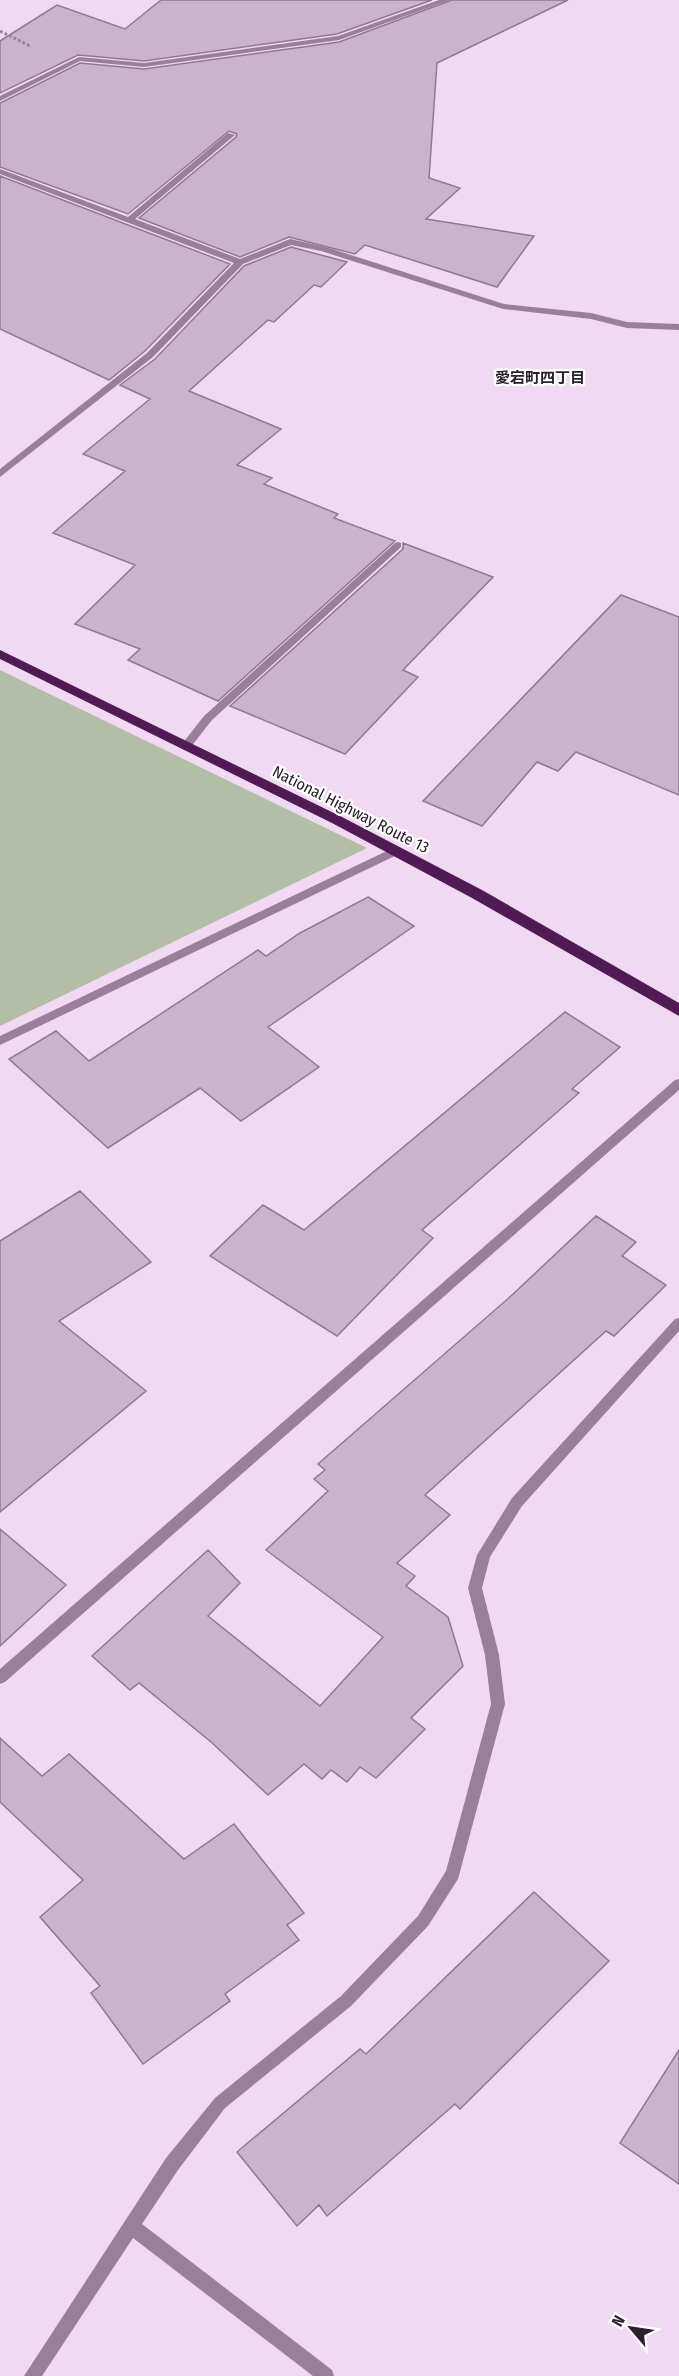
<svg xmlns="http://www.w3.org/2000/svg" width="679" height="2376" viewBox="0 0 679 2376" font-family="'Fira Sans Condensed','Noto Sans JP',sans-serif">
	<rect width="100%" height="100%" fill="#f2d9f3"/>
	<path fill="#b2bfa6" d="M0,670L367,848L0,1026Z"/>
	<path fill="#ccb3cd" stroke="#8f7990" stroke-width="1.5" d="M161,0H432L337,34L144,61L78,55L0,93V41L57,5L125,29Z
		M452,0H568L437,63L429,178L460,188L426,219L534,236L497,287L365,245L355,254L289,237L240,257L139,218L236,137L237,134L229,131L128,214L0,167V103L80,63L144,69L339,42Z
		M0,176L230,264L145,351L109,380L0,329Z
		M291,247L347,262L321,287L314,285L274,322L268,320L189,391L281,429L237,465L272,478L264,484L338,514L334,518L395,541L218,701L128,660L140,649L75,624L135,565L53,533L125,471L83,454L150,399L120,385L155,359L244,266Z
		M403,543L493,577L403,670L418,677L345,754L230,706L403,549Z
		M621,595L679,617V795L576,752L558,771L537,762L482,826L423,801Z
		M368,897L414,926L268,1027L319,1067L241,1121L200,1088L108,1148L9,1059L56,1031L89,1061L258,950L266,956L300,933Z
		M565,1012L620,1047L572,1089L579,1093L422,1230L433,1238L337,1336L210,1256L263,1205L304,1230Z
		M80,1191L151,1262L59,1321L146,1391L0,1512V1241Z
		M596,1216L636,1242L622,1256L666,1285L614,1336L606,1331L425,1495L450,1515L397,1563L415,1576L406,1586L448,1617L463,1666L411,1718L425,1729L376,1778L360,1767L347,1782L331,1770L322,1779L304,1764L268,1795L211,1742L139,1683L130,1690L92,1656L208,1550L240,1583L208,1616L320,1706L383,1637L266,1550L328,1491L314,1479L325,1470L318,1464L511,1296Z
		M0,1529L66,1585L0,1646Z
		M0,1738L42,1776L69,1754L184,1859L234,1824L304,1913L287,1925L299,1940L225,1994L230,2001L143,2064L91,1993L100,1986L40,1917L83,1880L0,1802Z
		M534,1892L609,1961L460,2109L455,2104L327,2216L319,2205L297,2226L237,2152L360,2049L366,2054Z
		M679,2050V2184L620,2143Z"/>
	<g fill="none" stroke-linecap="round" stroke-linejoin="round">
		<path stroke="#988699" stroke-width="3" stroke-dasharray="3 2" stroke-linecap="butt" d="M0,31L30,46"/>
		<path fill="#9a7e9b" fill-rule="evenodd" d="M439,0H450L339,40L144,67L80,61L0,101V96L79,57L144,63L338,36Z
			M228,133L235,135L135,219L240,259L290,239L326,247L504,304L591,313L627,322L679,324V330L627,328L591,319L503,309L321,251L291,245L243,264L153,357L0,477V469L147,353L234,263L0,174V169L128,217Z
			M398,542L401,543V547L212,720L190,748H182L181,746L182,744L204,716L395,543Z
			M395,847L399,848L400,851L399,854L0,1045V1036Z
			M679,1079V1090L5,1682L0,1684V1669L675,1080Z
			M679,1318V1331L522,1506L490,1557L482,1588L499,1655L505,1704L458,1879L428,1926L351,2006L225,2108L178,2170L142,2224L332,2370L334,2376H313L133,2238L42,2376H24L166,2158L215,2098L341,1996L418,1916L446,1871L491,1704L485,1655L468,1588L477,1555L512,1498L675,1319Z"/>
		<path fill="#501a54" fill-rule="evenodd" d="M0,650L342,817L482,890L679,1003V1016L472,898L332,823L0,659Z"/>
	</g>
	<g text-anchor="middle" stroke-width="4.5" stroke-linejoin="round" paint-order="stroke">
		<g font-size="15" font-weight="bold" fill="#2a212b" stroke="#fff">
			<text x="540" y="383">愛宕町四丁目</text>
		</g>
		<g font-size="16" fill="#2a212b" stroke="#fff">
			<text transform="translate(351 809) rotate(27)" y="6">National Highway Route 13</text>
		</g>
	</g>
	<g transform="translate(631 2328) rotate(299)" stroke="#ffffff" stroke-width="4.5" paint-order="stroke">
	<path d="M0-4.5L10 22L0 15L-10 22Z" fill="#2a212b"/>
	<text y="-9" font-size="16" font-weight="bold" text-anchor="middle" fill="#2a212b">N</text>
	</g>
</svg>
